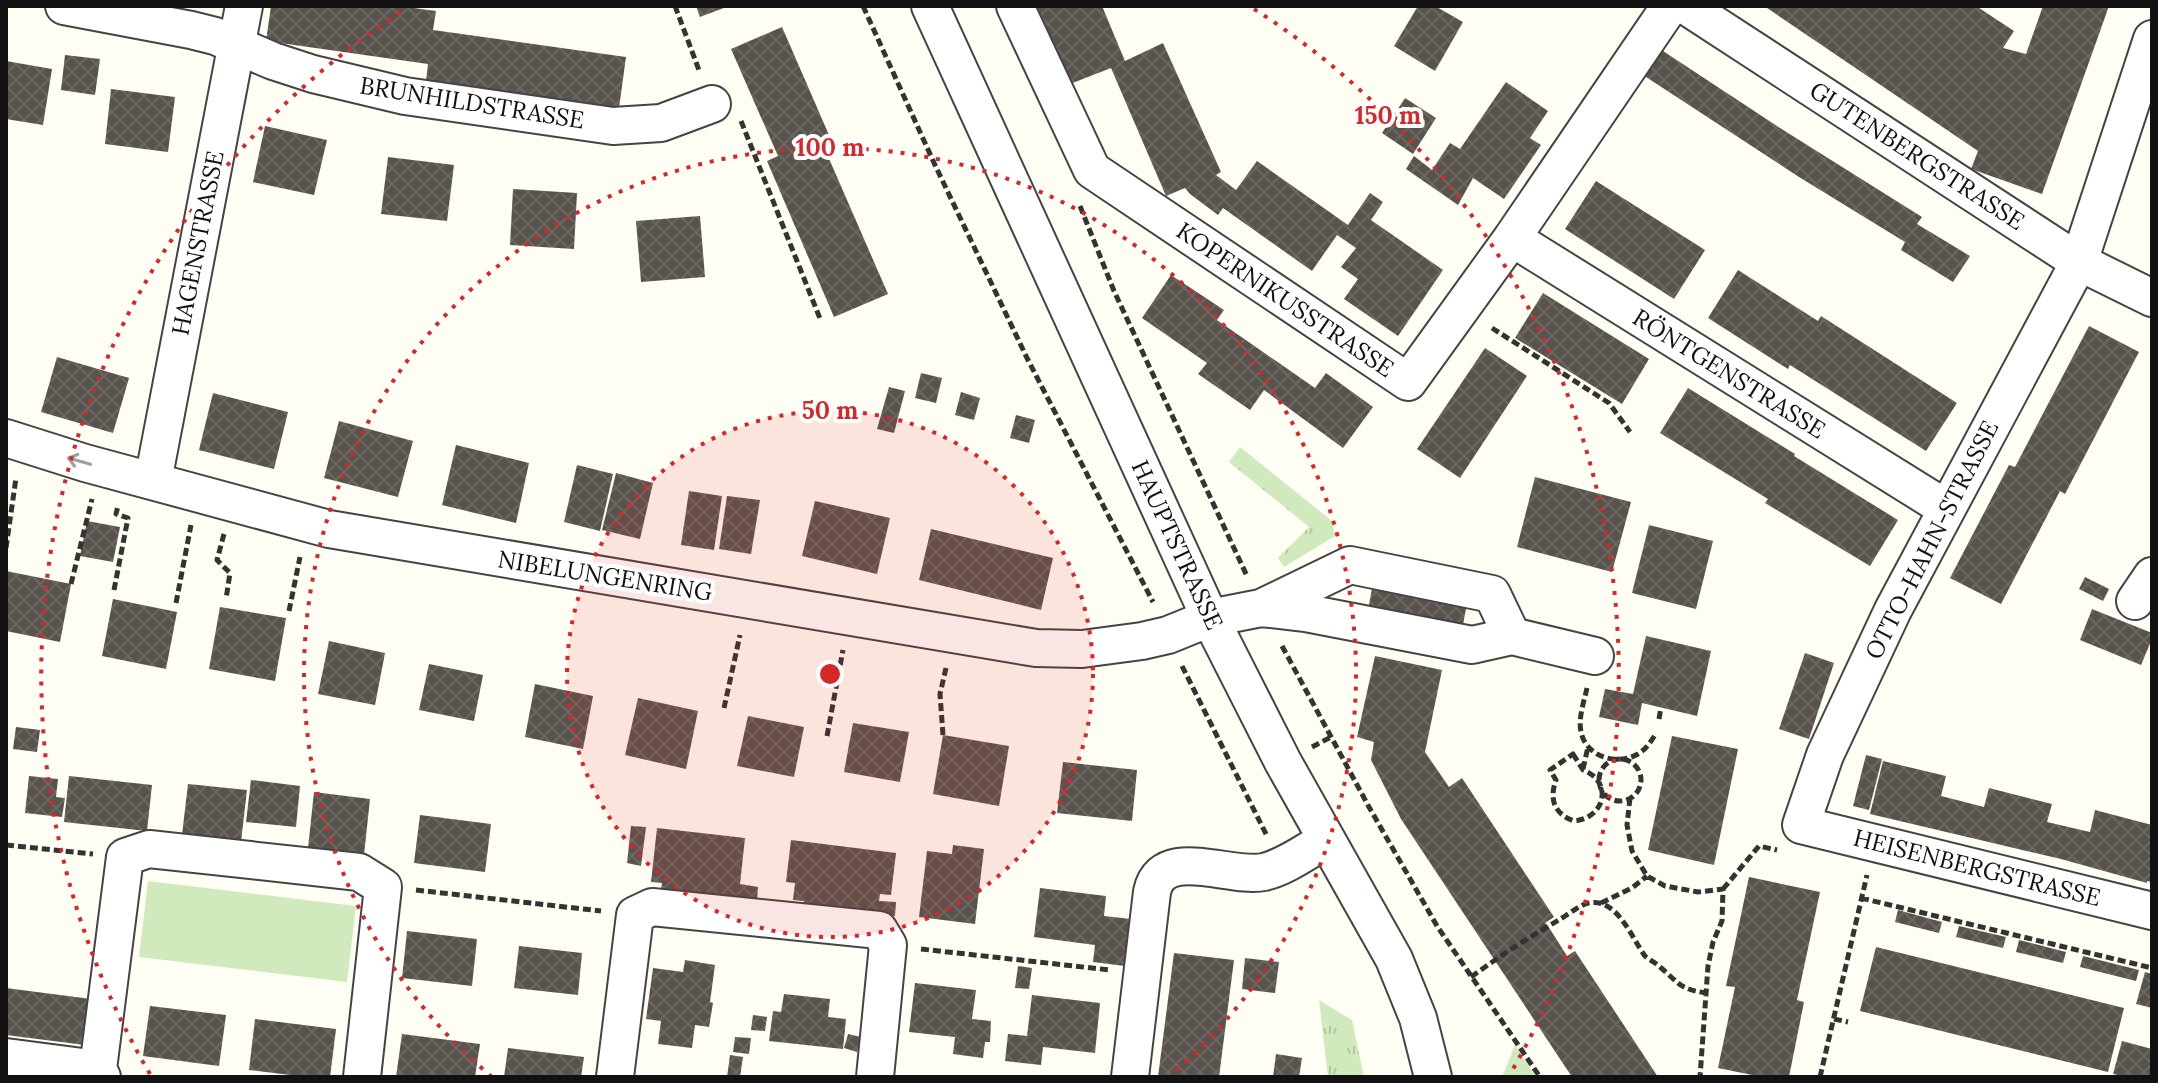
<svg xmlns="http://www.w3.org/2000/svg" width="2158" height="1083" viewBox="0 0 2158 1083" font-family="Lora,serif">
	<defs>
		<pattern id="grass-tufts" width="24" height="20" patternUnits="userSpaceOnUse" patternTransform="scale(2)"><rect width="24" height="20" fill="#d0eabd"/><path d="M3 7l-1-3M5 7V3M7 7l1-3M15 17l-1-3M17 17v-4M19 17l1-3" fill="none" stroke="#b2c8a1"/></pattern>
		<pattern id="building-cross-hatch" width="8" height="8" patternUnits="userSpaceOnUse" patternTransform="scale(2)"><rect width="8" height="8" fill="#59534d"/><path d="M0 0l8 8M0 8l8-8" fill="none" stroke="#6c6762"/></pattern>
	</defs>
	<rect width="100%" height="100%" fill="#fffef4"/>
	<path fill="url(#grass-tufts)" d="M1240,447L1332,521L1335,536L1284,567L1278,558L1309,527L1229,462Z
		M1319,1000L1352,1020L1364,1077H1328Z"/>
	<path fill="#d0eabd" d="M148,881L356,906L347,982L139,957Z
		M1515,1045L1536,1077H1502Z"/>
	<path fill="url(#building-cross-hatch)" d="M271,6H399L436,11L433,30L626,57L619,108L426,81L428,64L266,41Z
		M696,6H729L700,17Z
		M1037,6H1102L1125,61L1163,43L1221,172L1216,175L1236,190L1257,161L1348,225L1370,193L1383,202L1371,220L1443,270L1398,336L1344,299L1358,279L1341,267L1356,248L1337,235L1312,271L1223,208L1218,215L1190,194L1185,188L1166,196L1111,68L1070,84Z
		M1418,6H1435L1463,22L1435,71L1394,46Z
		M1764,6H1976L2014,31L2003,48L2026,54L2043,6H2109L2042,194L1971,169L1978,151Z
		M782,27L829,135L820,138L888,294L834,317L767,161L778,156L731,49Z
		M1660,49L1777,126L1922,217L1917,224L1970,256L1953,282L1901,250L1905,242L1799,177L1643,75Z
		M65,55L100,59L95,95L61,90Z
		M6,61L52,69L43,125L6,119Z
		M1506,82L1548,111L1530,138L1541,145L1504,199L1473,178L1458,205L1406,169L1414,156L1432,170L1450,143L1460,149Z
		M111,89L175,97L168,152L105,144Z
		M1405,98L1436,118L1413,154L1382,133Z
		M265,126L327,140L314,195L253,182Z
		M388,157L454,165L447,221L381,214Z
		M1596,181L1705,250L1674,299L1565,229Z
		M513,189L577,193L574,249L510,245Z
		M700,216L705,277L641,282L636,221Z
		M1738,270L1818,321L1821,316L1957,403L1926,451L1790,365L1788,369L1708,318Z
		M1171,275L1224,310L1217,320L1315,388L1326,373L1373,407L1343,448L1264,390L1250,410L1198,374L1207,363L1142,318Z
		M1543,293L1649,359L1622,404L1515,338Z
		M2089,326L2139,352L2065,494L2060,491L2001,604L1950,578L2009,465L2015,467Z
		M1485,348L1527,376L1460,478L1417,449Z
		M57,357L129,378L113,433L41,412Z
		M921,373L942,378L936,403L915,398Z
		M889,387L905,391L894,433L877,429Z
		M1688,388L1795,454L1794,456L1898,520L1870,566L1765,503L1768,499L1660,433Z
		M961,392L980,398L974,420L955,415Z
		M213,393L288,412L274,469L199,450Z
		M1016,415L1035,420L1029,443L1010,438Z
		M339,421L413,441L398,497L324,478Z
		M456,445L529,463L516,523L442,505Z
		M577,465L613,474L600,531L564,522Z
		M616,473L653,483L640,539L602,530Z
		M1535,477L1631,502L1612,572L1517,547Z
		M689,491L722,496L714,550L681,545Z
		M727,496L760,500L751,554L719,549Z
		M815,501L890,518L877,574L802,556Z
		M87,521L120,527L113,562L80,556Z
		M1649,525L1713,541L1696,609L1632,593Z
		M931,529L1053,558L1041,610L919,580Z
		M6,571L71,584L60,642L6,631Z
		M2085,577L2109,589L2103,601L2079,589Z
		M1374,578L1468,598L1462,630L1368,610Z
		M113,599L177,612L166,669L102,656Z
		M220,607L286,618L275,681L209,669Z
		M2092,609L2152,633V639L2141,665L2080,640Z
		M1646,636L1711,651L1697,716L1642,703L1638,725L1599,717L1605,689L1633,694Z
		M329,641L385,653L375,705L318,694Z
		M1805,653L1834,663L1809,739L1779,729Z
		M1375,656L1442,670L1425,752L1449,787L1462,778L1554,917L1545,923L1548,926L1567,956L1575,951L1658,1077H1572L1401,819L1371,760L1374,742L1357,737Z
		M429,664L483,675L474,721L419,710Z
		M535,684L593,696L583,749L525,737Z
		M638,698L698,711L686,769L625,755Z
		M748,716L804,727L794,777L737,766Z
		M853,723L909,732L900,782L844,772Z
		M16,727L40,730L37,752L13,749Z
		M943,735L1009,746L999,806L933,794Z
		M1672,736L1738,749L1714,865L1648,850Z
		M1866,755L1882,759L1869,810L1853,806Z
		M1883,761L1946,776L1941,796L1984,807L1989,788L2052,804L2047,822L2090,832L2095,810L2152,825V882L2147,881V883L2061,859L1870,814Z
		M1063,762L1137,770L1132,821L1057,813Z
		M29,776L58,779L56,797L65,798L62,817L25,813Z
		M69,776L152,785L147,831L64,822Z
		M251,780L300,786L296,827L246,822Z
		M188,784L247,790L241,842L182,835Z
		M314,792L370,799L364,855L308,848Z
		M420,815L491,824L485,872L414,863Z
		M631,826L646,827L641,866L627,863Z
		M657,828L745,838L740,884L758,887L757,901L661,889L662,883L651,882Z
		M791,840L896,853L891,895L880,894L879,901L896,902L895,916L803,906L804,901L793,900L795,883L786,882Z
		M953,845L984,849L975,924L919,917L927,851L952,854Z
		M1749,877L1820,892L1797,1000L1804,1002L1789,1077H1762L1718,1068L1735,987L1726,986Z
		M1040,888L1106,896L1104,916L1131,919L1125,966L1093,962L1095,945L1034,937Z
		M1898,910L1942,922L1939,933L1895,922Z
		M1959,926L2006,937L2003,948L1956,937Z
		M407,931L477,939L472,986L402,978Z
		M2019,940L2066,952L2063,963L2016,952Z
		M519,946L582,953L578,995L514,988Z
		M1876,947L2124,1008L2108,1072L1860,1011Z
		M1174,953L1234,960L1219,1077H1158Z
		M2083,956L2139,970L2136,981L2080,967Z
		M1245,958L1279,962L1275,993L1242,989Z
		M685,960L715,965L710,1002L713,1003L709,1027L695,1025L692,1048L658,1044L661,1021L646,1019L653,968L683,972Z
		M1018,966L1032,968L1029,989L1015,988Z
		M2145,972L2152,974V1008L2136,1004Z
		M915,983L976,990L972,1019L991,1021L990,1042H985L983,1058L953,1054L955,1037L909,1032Z
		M6,988L91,999L85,1045L6,1035Z
		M784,994L830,999L828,1017L846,1019L843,1049L769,1041L773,1011L781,1012Z
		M1032,995L1100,1003L1095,1053L1043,1047L1041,1065L1005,1061L1008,1034L1027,1036Z
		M150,1006L226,1015L219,1066L143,1056Z
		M753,1015L767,1017L765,1031L751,1030Z
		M255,1019L336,1029L330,1077H306L249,1070Z
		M402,1034L480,1044L475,1077H396Z
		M848,1034L861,1037L857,1052L844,1048Z
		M735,1037L751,1038L749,1054L733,1052Z
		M2122,1041L2152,1049V1077H2128L2113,1074Z
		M508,1048L584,1057L581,1077H504Z
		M1276,1054L1302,1058L1299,1077H1273Z
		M730,1055L743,1057L740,1077H727Z"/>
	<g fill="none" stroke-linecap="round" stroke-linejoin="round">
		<g stroke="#444" stroke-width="40">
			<path id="minor" d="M64,6L191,30L215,36L273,61L313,74L405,96L613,126L661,123L712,104
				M930,6L1210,618L1283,762L1394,959L1418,1018L1433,1077
				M1015,6L1092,170L1408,382L1512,238L1670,6
				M1686,6L2079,262L2152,298
				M2152,39L2079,262L1893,610L1825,755L1801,825L2152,911
				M1512,238L1947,509
				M6,438L85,463L329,529L1036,648L1082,649L1142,641L1168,635L1210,618L1261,608L1306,613L1472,645L1512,636L1595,656
				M153,481L244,6
				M2135,601L2152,576
				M1261,608L1350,565L1492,594L1512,636
				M6,1057L98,1069L102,1077
				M98,1069L125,857L149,849L359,872L383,887L362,1077
				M615,1077L635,915L652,907L879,930L888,945L875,1077
				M1130,1077L1152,892C1162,844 1230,879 1264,872C1285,867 1307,851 1326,840"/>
		</g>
		<path stroke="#333" stroke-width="5" stroke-dasharray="8 4" stroke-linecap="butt" d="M675,6L700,73
			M863,6L935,165L1027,358L1153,602
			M741,121L821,321
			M1080,206L1114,291L1247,576
			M1492,328L1609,403L1630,432
			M224,534L217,560L230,573L226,599
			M6,548L16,478
			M71,584L92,499
			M114,590L128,518L116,514L118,506
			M176,603L191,525
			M289,611L300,557
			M1282,646L1369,807L1437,926L1540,1077
			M1182,666L1267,836
			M1587,688C1584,702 1578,718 1581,732C1586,757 1617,766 1638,754C1646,749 1650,743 1655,735
			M724,708L740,635
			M1659,719L1661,707
			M943,735L940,694L946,668
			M827,736L843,650
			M1312,747L1331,737
			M1573,754L1583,770C1613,781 1606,818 1574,821C1554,814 1549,799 1556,780L1550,770Z
			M1599 780a21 21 0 1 1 42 0a21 21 0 1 1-42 0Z
			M1583,769L1588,747
			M1630,798L1627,825L1632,851L1647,876L1665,886L1698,892L1723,889L1722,921L1713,942L1708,966L1700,1077
			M6,845L93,854
			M1723,889L1759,846L1777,850
			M416,890L601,911
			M1861,898L2152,968
			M1601,903L1632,888L1647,876
			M921,949L1110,970
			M1471,977C1500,956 1529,937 1559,920C1567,915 1576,908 1585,904C1616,894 1631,937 1645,956C1649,960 1655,962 1660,967C1679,983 1679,989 1706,993
			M1834,1019L1848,1022
			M1820,1077L1867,875"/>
		<use href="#minor" stroke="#fff" stroke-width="36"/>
	</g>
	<defs><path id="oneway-shaft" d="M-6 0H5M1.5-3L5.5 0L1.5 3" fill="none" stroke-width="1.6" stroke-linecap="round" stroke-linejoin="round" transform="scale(2)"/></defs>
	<use stroke="#a0a0a0" href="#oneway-shaft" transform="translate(79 461) rotate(-164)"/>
	<circle cx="830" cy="674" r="263" fill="#d62828" fill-opacity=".12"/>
	<g fill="none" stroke="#d62828" stroke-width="4" stroke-dasharray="4 8">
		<circle cx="830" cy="674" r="263"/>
		<path d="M492 1077A526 526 0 1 1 1168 1077"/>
		<path d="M150 1074A789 789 0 0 1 406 9M1254 9A789 789 0 0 1 1510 1074"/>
	</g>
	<g text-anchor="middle" stroke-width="8" stroke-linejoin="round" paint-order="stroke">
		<g font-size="24" fill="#111" stroke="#fff">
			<text transform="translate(472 103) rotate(9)" y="8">BRUNHILDSTRASSE</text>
			<text transform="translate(1917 156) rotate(33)" y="8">GUTENBERGSTRASSE</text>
			<text transform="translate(198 243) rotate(-79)" y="8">HAGENSTRASSE</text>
			<text transform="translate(1285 300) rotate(34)" y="8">KOPERNIKUSSTRASSE</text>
			<text transform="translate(1729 374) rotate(32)" y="8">RÖNTGENSTRASSE</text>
			<text transform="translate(1932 540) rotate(-63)" y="8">OTTO-HAHN-STRASSE</text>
			<text transform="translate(1177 545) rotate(65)" y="8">HAUPTSTRASSE</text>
			<text transform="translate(605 576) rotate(9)" y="8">NIBELUNGENRING</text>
			<text transform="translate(1977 868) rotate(14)" y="8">HEISENBERGSTRASSE</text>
		</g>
	</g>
	<circle cx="830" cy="674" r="12" fill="#d62828" stroke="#fff" stroke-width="4"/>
	<g font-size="24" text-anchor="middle" font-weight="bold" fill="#d62828" stroke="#fff" stroke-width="8" stroke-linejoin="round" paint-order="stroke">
		<text x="1388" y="124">150 m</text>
		<text x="830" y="156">100 m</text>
		<text x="830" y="419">50 m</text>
	</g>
	<rect width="2158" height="1083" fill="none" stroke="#111111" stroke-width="16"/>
</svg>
